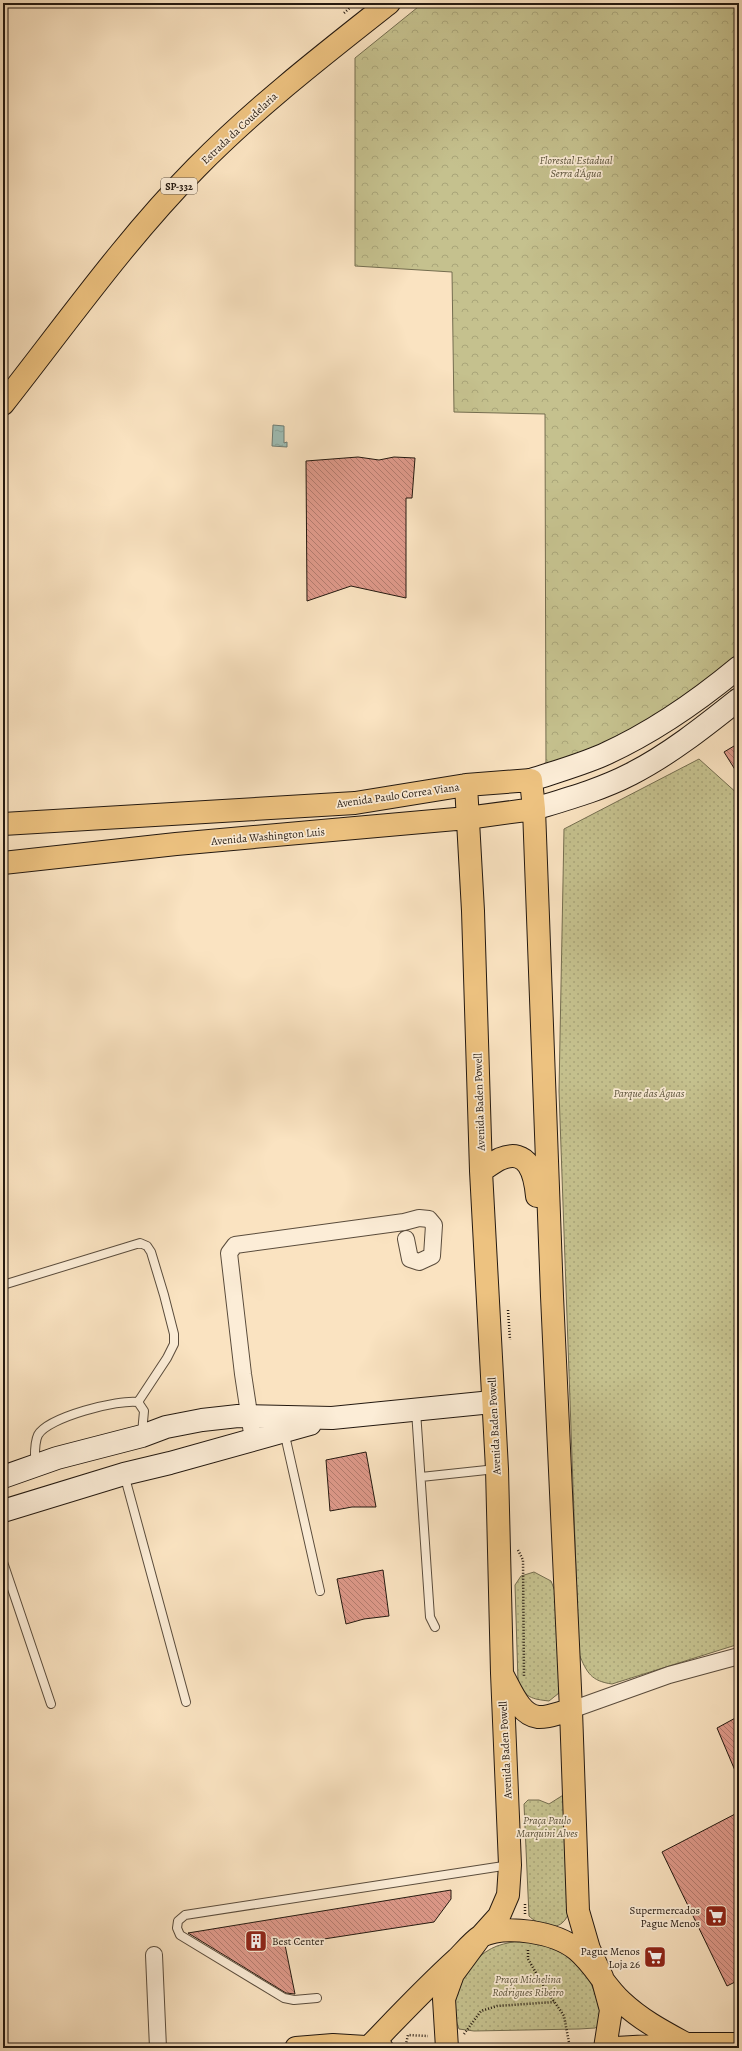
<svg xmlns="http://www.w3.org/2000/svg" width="742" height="2051" viewBox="0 0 742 2051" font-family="Alegreya,serif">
	<defs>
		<pattern id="grass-dots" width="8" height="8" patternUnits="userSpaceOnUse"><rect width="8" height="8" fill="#c5c18e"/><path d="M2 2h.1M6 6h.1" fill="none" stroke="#a9a579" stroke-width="1.8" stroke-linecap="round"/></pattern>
		<pattern id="forest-crowns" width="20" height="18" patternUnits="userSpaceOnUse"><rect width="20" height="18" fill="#c5c18e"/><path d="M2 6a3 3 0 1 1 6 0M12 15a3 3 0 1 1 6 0" fill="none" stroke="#a9a579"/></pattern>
		<pattern id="water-ripples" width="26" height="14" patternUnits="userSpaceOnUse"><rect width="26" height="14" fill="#9ebeb6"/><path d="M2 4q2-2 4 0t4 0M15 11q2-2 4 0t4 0" fill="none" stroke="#88a39b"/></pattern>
		<pattern id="building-back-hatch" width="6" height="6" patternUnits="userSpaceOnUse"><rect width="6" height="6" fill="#de998a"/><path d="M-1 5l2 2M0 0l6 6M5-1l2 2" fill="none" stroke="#b47c6f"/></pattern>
	</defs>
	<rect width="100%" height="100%" fill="#fae3c1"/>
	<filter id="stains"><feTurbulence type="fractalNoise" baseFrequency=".005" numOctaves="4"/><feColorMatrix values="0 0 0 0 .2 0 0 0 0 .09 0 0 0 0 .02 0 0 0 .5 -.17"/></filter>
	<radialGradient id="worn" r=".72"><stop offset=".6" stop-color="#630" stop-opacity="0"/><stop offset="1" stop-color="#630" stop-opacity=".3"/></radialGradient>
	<path fill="url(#grass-dots)" stroke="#746d4f" d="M699,759L739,795V1644L612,1684C591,1681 587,1673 579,1654L559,1091L564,829Z
		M534,1572L551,1581L558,1599L561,1681L559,1693L549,1701C532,1699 525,1698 518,1681L515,1585L521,1576Z
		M568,1792L570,1912C568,1915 565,1921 562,1923C553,1931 536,1923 529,1916L524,1804L528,1800H539L549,1804Z
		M524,1939L539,1941L576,1960L590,1981L599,2003L601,2025L595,2028L579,2029L474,2031L459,2029C446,1999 466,1958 497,1946C505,1943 515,1942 524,1939Z"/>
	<path fill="url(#forest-crowns)" stroke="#746d4f" d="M423,3H739V657L633,731L546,767L545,414L454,412L452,272L355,266V58Z"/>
	<path fill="url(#water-ripples)" stroke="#6d7c74" d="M273,425L284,426V443L287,442V447L272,446Z"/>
	<path fill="url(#building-back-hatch)" stroke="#241910" d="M358,457L379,460L394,457L415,458L412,498H406V598L351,586L307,601L306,461Z
		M739,743V776L724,752Z
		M366,1452L376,1507H352L330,1511L326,1460Z
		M383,1570L389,1616L364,1619L346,1624L337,1579Z
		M739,1716V1780L717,1728Z
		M739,1812V1980L727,1986L662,1852Z
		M451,1890V1899L434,1922L285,1945L295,1994L286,1993L188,1933Z"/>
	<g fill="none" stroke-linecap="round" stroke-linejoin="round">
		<g stroke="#5a4c3c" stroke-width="10">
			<path id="lane" d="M3,1285L140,1243L147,1246L151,1252L164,1295L174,1334V1344L167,1358L138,1402
				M138,1402L144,1411L142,1433
				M416,1411L430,1617L435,1627
				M284,1431L320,1591
				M35,1465C35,1456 34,1443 38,1435C48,1417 119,1399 138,1402
				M124,1474L186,1702
				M421,1477L496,1469
				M3,1562L51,1704
				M317,1998L294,2000L284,1998L180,1935L177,1928L178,1921L185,1915L510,1865"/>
		</g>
		<g stroke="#5a4c3c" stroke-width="18">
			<path id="street" d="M253,1440L243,1374L229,1253L235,1245L404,1222L419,1218L429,1219L434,1225L432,1256L419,1262L410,1259L406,1239
				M571,1710L669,1675L739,1656
				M154,1955L158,2048"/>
		</g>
		<g stroke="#241910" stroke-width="24">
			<path id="secondary" d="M531,780C555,772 580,765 603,755C652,733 698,701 739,667
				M534,809C567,799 600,790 631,774C670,754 705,726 739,699
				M3,1477L57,1458L142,1436L166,1427L202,1420L238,1416L332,1418L492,1402
				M3,1511L124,1474L170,1463L310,1424"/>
		</g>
		<g stroke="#241910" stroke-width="24">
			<path id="primary" d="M3,404C66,324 125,240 196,168C256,107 323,55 389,3
				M3,824L355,803L466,785L531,780L534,809L552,1296L571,1710L578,1911L589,1949L602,1977L611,2010L605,2048
				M3,863L176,844L467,818L534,809
				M481,1171C487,1167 494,1162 500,1159C529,1147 535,1175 537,1196
				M503,1676C511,1690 520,1715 538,1717C548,1718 561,1712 571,1710
				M369,2047C398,2017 426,1987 457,1959C464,1952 473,1941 481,1936C506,1924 556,1932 577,1950C595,1965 605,1987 622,2002C641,2020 664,2032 686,2044
				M296,2048L333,2045L382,2048
				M447,2048L444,1999L453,1974L481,1936L499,1916L508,1895L510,1865L502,1673L497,1469L481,1171L473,911L466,785
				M616,2048L686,2044H739"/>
		</g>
		<path stroke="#241910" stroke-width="2.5" stroke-dasharray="1 2" stroke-linecap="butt" d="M344,13L355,3
			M508,1310L510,1340
			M518,1550L523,1560L524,1676
			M525,1904V1915
			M528,1950V1959L543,1985L564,2016L570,2048
			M464,2034L481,2011L497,2006L554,2002
			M405,2048L408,2035L428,2036"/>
		<use href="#lane" stroke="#fcedd7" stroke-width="8"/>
		<use href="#street" stroke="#fcedd7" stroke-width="16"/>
		<use href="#secondary" stroke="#fcedd7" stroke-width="22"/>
		<use href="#primary" stroke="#edc280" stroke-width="22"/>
	</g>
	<defs>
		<g id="supermarket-square" transform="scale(1.15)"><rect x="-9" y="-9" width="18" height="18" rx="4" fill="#8f2418" stroke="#fcedd7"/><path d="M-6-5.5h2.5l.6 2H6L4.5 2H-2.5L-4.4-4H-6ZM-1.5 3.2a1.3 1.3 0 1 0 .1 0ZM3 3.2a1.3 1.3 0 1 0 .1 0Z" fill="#fff"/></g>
		<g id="building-square" transform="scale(1.15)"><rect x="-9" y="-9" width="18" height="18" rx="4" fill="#8f2418" stroke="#fcedd7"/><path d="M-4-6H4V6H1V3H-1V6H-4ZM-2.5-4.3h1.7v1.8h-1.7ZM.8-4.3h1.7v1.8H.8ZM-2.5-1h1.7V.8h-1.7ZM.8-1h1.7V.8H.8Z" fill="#fff"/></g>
	</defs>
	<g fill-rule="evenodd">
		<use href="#supermarket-square" x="716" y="1916"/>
		<use href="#building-square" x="256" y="1941"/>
		<use href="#supermarket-square" x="655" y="1957"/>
	</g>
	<g text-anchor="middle" stroke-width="3.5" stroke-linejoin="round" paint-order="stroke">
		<rect fill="#fcedd7" stroke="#65594c" stroke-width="1" x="161" y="178" width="36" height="16" rx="3"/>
		<g font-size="10" font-weight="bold" fill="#241910">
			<text x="179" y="190">SP-332</text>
		</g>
		<g font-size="11" fill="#241910" stroke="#fcedd7">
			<text transform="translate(239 128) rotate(-43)" y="4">Estrada da Coudelaria</text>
			<text transform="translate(398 795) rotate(-8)" y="4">Avenida Paulo Correa Viana</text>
			<text transform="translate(268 836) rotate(-5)" y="4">Avenida Washington Luis</text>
			<text transform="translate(479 1102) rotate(-92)" y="4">Avenida Baden Powell</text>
			<text transform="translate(494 1426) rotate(-93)" y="4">Avenida Baden Powell</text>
			<text transform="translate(505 1750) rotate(-93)" y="4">Avenida Baden Powell</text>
		</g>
		<g font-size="11" font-style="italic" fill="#5c543c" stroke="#fcedd7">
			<text x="576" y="164">Florestal Estadual<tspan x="576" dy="13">Serra d'Água</tspan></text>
			<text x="649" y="1097">Parque das Águas</text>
			<text x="547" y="1824">Praça Paulo<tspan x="547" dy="13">Marquini Alves</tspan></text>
			<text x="528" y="1983">Praça Michelina<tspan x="528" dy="13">Rodrigues Ribeiro</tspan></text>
		</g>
		<g font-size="11" fill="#241910" stroke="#fcedd7" text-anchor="end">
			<text x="700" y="1914">Supermercados<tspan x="700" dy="13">Pague Menos</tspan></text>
			<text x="272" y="1945" text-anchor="start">Best Center</text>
			<text x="640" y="1955">Pague Menos<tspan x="640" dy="13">Loja 26</tspan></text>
		</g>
	</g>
	<rect width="742" height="2051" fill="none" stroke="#fae3c1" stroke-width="16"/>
	<rect x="4" y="4" width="734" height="2043" fill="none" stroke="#241910" stroke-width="2"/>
	<rect x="8" y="8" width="726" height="2035" fill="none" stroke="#241910"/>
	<rect width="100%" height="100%" filter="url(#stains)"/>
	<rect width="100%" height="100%" fill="url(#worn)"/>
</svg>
